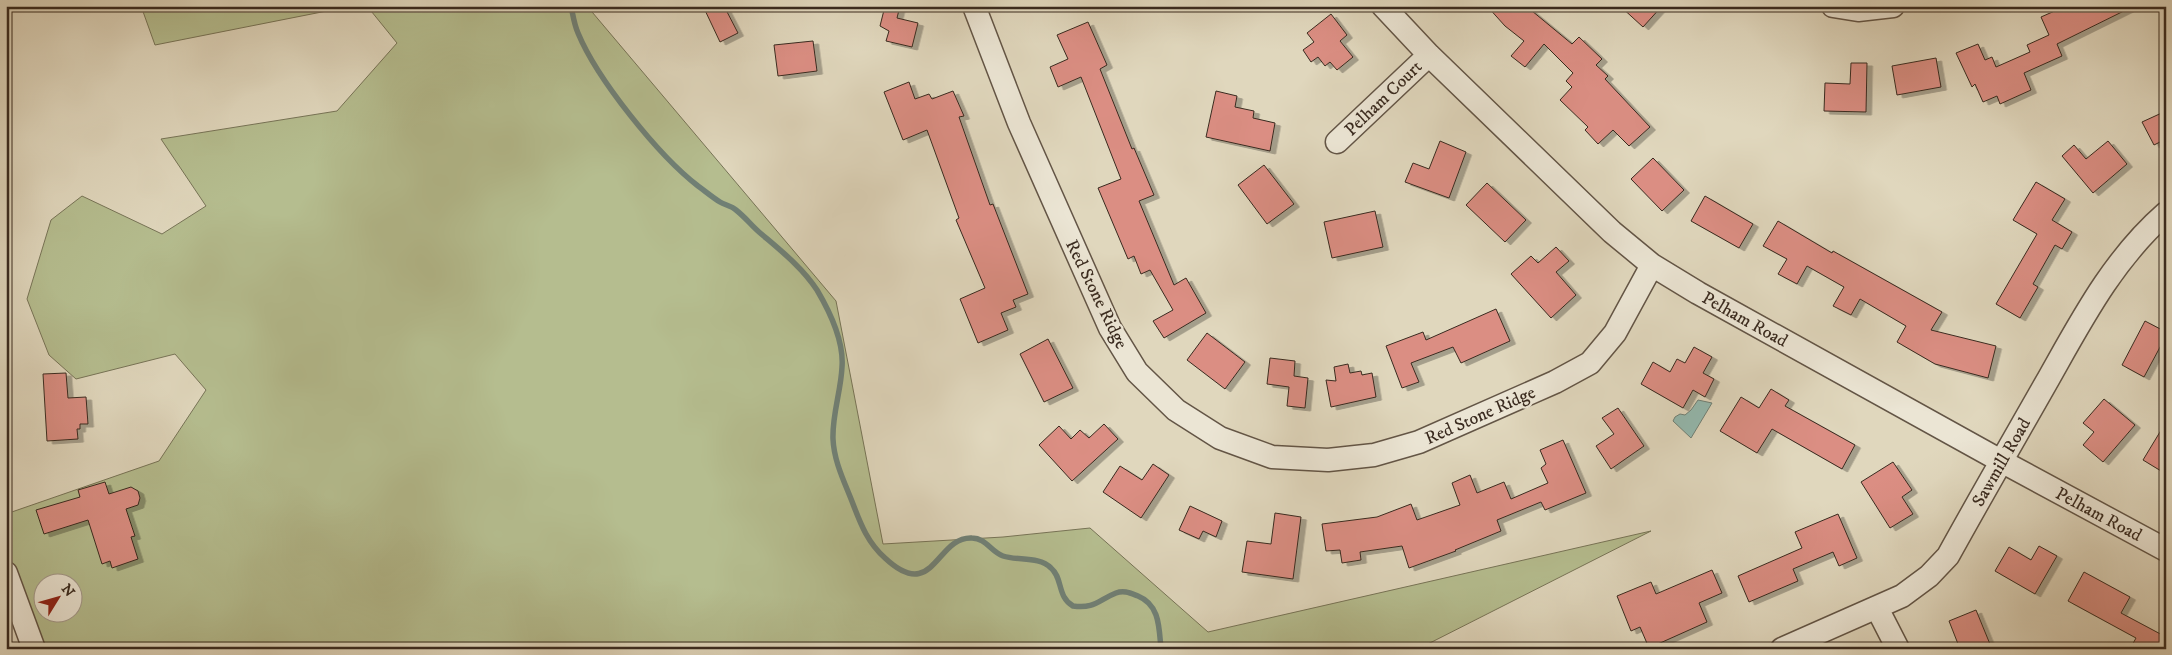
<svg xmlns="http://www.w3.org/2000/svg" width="2172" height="655" viewBox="0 0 2172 655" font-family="'IM FELL DW Pica',serif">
	<defs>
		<filter id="shadow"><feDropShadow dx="5.5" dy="3" stdDeviation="0" flood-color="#0004"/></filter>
	</defs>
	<rect width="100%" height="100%" fill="#e0d7bd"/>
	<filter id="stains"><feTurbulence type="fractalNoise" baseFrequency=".004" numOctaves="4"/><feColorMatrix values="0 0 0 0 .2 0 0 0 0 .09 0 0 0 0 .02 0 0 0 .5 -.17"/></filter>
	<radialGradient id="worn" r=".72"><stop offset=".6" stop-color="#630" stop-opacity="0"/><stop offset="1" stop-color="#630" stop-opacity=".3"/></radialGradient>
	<path fill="#b5bd8f" stroke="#777457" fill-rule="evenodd" d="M141,6H352L155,45Z
		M367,6H587L836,301L883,544L1003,537L1090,528L1208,632L1651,531L1418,649H27L6,587V514L159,461L206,390L175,354L76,379L49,355L27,299L51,220L82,196L162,234L206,206L161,139L337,111L397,43ZM42,582H72V612H42Z"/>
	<path fill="#94bab0" stroke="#708076" d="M1698,400L1712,403L1691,438L1673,421L1675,417L1680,414L1685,415L1691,410Z"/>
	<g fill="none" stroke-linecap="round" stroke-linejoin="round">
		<path stroke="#708076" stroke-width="5.5" d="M571,6C573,15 574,24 578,33C597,79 658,155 698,186C705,191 712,197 720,202C725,205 732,206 736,210C745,217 751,225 759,232C780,250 802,267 817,290C830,312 844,342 842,367C841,391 832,415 833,439C834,462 845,483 853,504C861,525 868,543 885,558C934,604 936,536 972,538C986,538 991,552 1003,556C1018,561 1039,556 1051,568C1063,578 1057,597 1073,606C1095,609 1098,600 1116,593C1124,590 1130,593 1138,596C1160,605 1159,628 1161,649"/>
	</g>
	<path fill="#db8e83" stroke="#392a1f" filter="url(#shadow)" d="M703,6H724L738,33L720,42Z
		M885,6H900L897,18L918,23L912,47L886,41L889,31L880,26Z
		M1487,6H1526L1572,44L1579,37L1602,59L1596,65L1608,76L1605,79L1650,127L1629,146L1613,130L1598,144L1585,130L1588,127L1560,100L1572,87L1566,81L1573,73L1544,44L1525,67L1511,56L1524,41L1505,26Z
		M1620,6H1662L1643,27Z
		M2066,6H2134L2057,44L2062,56L2024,73L2031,90L2000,104L1997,96L1983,102L1975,84L1972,87L1956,53L1978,44L1985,60L1992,57L1996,67L2030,52L2027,45L2049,35L2041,17Z
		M1331,14L1347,35L1340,41L1353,57L1337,70L1330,62L1325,66L1318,57L1311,62L1303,50L1314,42L1307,33Z
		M1088,22L1107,65L1100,69L1132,149L1134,148L1154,195L1139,201L1174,285L1186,278L1206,313L1164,338L1153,321L1173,310L1150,270L1141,274L1134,256L1128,259L1098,188L1121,179L1081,77L1058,87L1050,67L1068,59L1057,35Z
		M813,41L817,71L778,76L774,45Z
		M1936,58L1941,87L1897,95L1892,66Z
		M1851,63H1867L1866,112L1824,111L1825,83L1850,84Z
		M909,82L915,99L929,94L932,99L953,91L964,116L959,117L990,205L993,204L1028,294L1013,300L1016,307L1001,313L1008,330L978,343L960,299L985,288L956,220L959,218L927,130L903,140L884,92Z
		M1216,91L1237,96L1235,107L1254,111L1253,118L1275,123L1270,151L1206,137Z
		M2166,111V139L2154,145L2142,122Z
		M1440,141L1466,152L1449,198L1405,182L1413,163L1429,169Z
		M2108,141L2127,164L2093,193L2062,156L2074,145L2086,159Z
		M1653,158L1684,190L1662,211L1631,179Z
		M1264,165L1294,204L1267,224L1238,185Z
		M2036,182L2065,199L2052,220L2072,232L2062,249L2055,245L2033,284L2038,287L2020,318L1996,304L2037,234L2013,220Z
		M1487,183L1526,220L1505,242L1466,205Z
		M1705,196L1753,224L1739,248L1691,221Z
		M1375,211L1383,247L1332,258L1324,222Z
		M1778,221L1832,253L1833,251L1942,312L1931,330L1996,346L1988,378L1935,364L1897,342L1906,326L1860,299L1851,315L1833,306L1844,287L1807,266L1797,284L1778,274L1787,259L1763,246Z
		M1556,247L1569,261L1556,272L1576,295L1551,318L1511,274L1531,256L1538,263Z
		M1496,309L1510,341L1461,363L1453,347L1411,363L1419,382L1402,388L1386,346L1423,332L1426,340Z
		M2145,321L2166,332V336L2144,377L2122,365Z
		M1207,333L1245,362L1225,389L1187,360Z
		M1048,339L1073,388L1044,402L1020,354Z
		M1694,347L1712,357L1703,373L1714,379L1705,397L1693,390L1683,408L1641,384L1653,362L1670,372L1677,359L1685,363Z
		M1270,358L1295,361L1294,376L1308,378L1305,408L1287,406L1289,387L1267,384Z
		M1348,364L1350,373L1361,371L1362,375L1372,373L1376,397L1331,407L1326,380L1336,381L1334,367Z
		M66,373L68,398L86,397L88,424H80V429H77L78,439L47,441L43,374Z
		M1771,389L1789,400L1785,406L1855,445L1842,469L1772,429L1757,453L1720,431L1741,397L1759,408Z
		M2104,399L2135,425L2103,462L2083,445L2094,432L2083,423Z
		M1618,408L1644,446L1611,469L1596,446L1614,434L1602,418Z
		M2166,422V474L2143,460Z
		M1104,424L1118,439L1072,481L1039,445L1059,426L1071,439L1080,430L1089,438Z
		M1563,440L1586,493L1545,510L1541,502L1497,520L1501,531L1455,550L1456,551L1409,568L1402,546L1360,552L1361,560L1342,563L1340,550L1326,551L1322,524L1377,517L1411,504L1417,520L1460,505L1452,483L1470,475L1477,493L1504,482L1511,499L1548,483L1541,468L1546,464L1540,450Z
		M1893,462L1912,490L1902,497L1913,514L1890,528L1861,482Z
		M1153,464L1169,475L1141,518L1103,492L1120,466L1142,480Z
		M105,482L109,494L131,487L138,491L140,498L138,505L126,509L135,536L131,537L138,559L112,568L110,561L102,564L88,520L44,534L36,510L80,497L78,490Z
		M1190,506L1222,521L1216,537L1203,531L1199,539L1179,530Z
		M1275,513L1301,517L1293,579L1242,572L1247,541L1271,544Z
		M1838,514L1857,558L1839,566L1833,552L1793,569L1798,581L1749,602L1738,576L1802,548L1795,532Z
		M2039,546L2057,556L2035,594L1995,571L2009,547L2031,560Z
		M1712,570L1722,593L1699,603L1707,622L1649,648L1640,627L1631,631L1617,596L1651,582L1656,594Z
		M2084,572L2130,597L2121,613L2166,637V649H2130L2136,638L2068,601Z
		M1976,610L1992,649H1960L1949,621Z"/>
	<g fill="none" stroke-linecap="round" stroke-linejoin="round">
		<g stroke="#635546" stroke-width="25">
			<path id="street" d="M974,6L1019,123L1110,328L1137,372L1176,410L1220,438L1272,457L1328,460L1374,455L1419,442L1555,382L1590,363L1615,333L1652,265
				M1383,6L1429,55L1612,232L1652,265L1698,293L2001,461L2166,550
				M1833,6L1858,10L1893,6
				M1337,142L1429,55
				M6,573L34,649
				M1877,608L1898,649
				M1782,649L1902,596L1929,576L1948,556C1980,498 2013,441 2046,383C2080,323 2112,260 2166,213"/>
		</g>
		<use href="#street" stroke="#ebe5d4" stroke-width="22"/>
	</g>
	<g text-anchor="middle" stroke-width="4.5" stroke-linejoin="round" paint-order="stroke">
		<g font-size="18" fill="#392a1f" stroke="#ebe5d4">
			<text transform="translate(1383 98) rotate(-44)" y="6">Pelham Court</text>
			<text transform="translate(1097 294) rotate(64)" y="6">Red Stone Ridge</text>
			<text transform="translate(1745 319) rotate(29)" y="6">Pelham Road</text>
			<text transform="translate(1480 415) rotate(-24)" y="6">Red Stone Ridge</text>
			<text transform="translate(2001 462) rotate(-60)" y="6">Sawmill Road</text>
			<text transform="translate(2099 514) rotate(28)" y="6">Pelham Road</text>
		</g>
	</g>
	<rect width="2172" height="655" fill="none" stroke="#e0d7bd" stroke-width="25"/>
	<rect x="8" y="8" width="2157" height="640" fill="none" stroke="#392a1f" stroke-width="2.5"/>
	<rect x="12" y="12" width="2147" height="630" fill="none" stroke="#392a1f"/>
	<g transform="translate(58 598) rotate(53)"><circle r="24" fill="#ebe5d4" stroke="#a49a8c"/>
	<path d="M0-4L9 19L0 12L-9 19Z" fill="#8f2418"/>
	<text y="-8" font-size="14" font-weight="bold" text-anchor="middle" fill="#392a1f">N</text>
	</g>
	<rect width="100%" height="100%" filter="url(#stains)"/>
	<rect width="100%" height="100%" fill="url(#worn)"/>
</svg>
